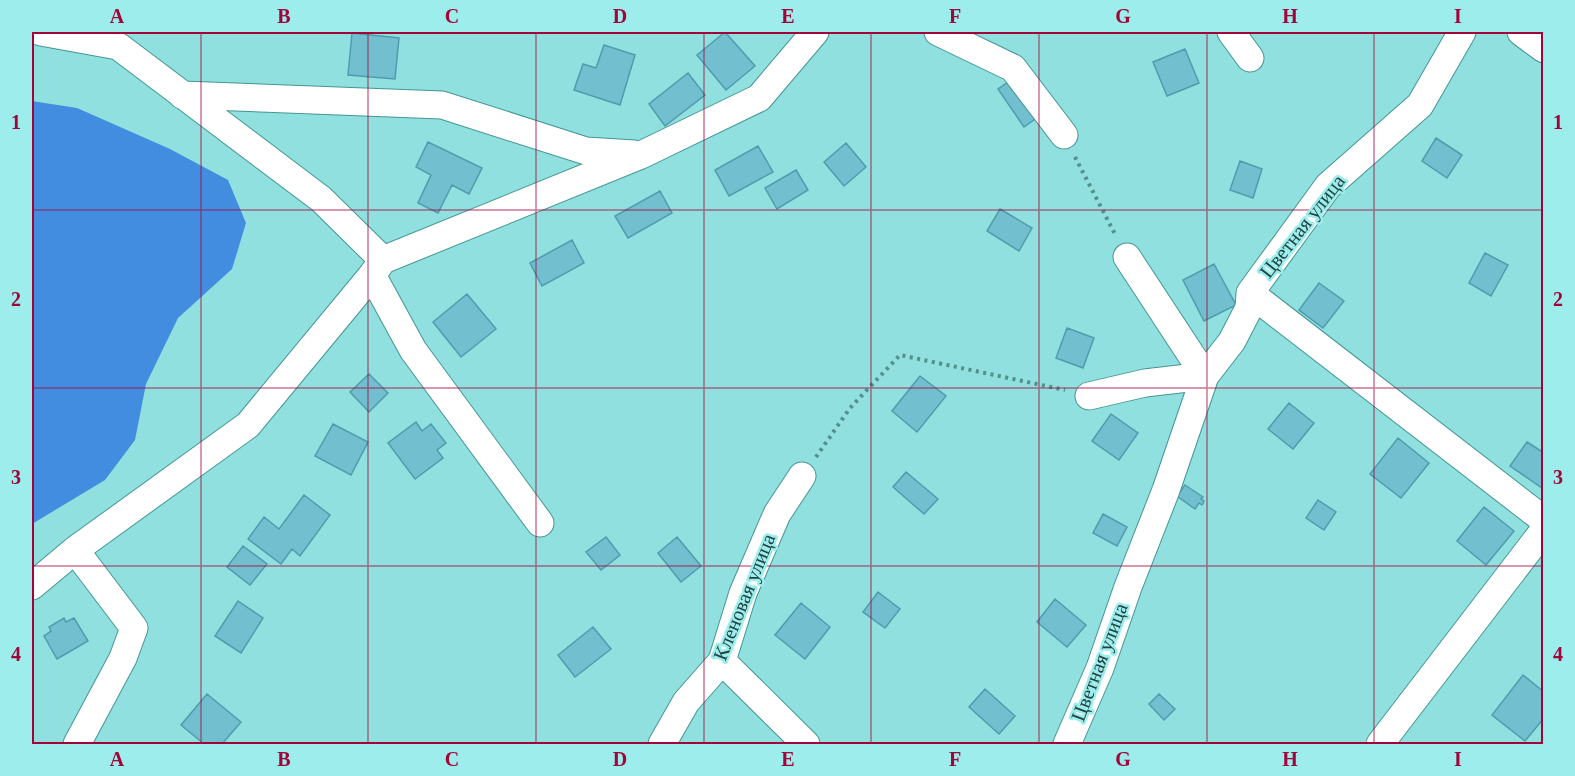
<svg xmlns="http://www.w3.org/2000/svg" width="1575" height="776" viewBox="0 0 1575 776" font-family="Georgia,serif">
	<rect width="100%" height="100%" fill="#8fe0de"/>
	<path fill="#438de0" d="M32,101L77,108L170,149L228,180L246,223L232,269L178,318L146,384L135,440L105,480L32,524Z"/>
	<path fill="#72bfd0" stroke="#4f9cac" stroke-width="1.5" d="M725,32L755,66L726,90L697,55Z
		M352,33L399,38L395,79L348,75Z
		M604,45L635,55L620,105L574,90L583,64L596,68Z
		M1185,49L1199,83L1167,96L1153,62Z
		M688,73L705,95L665,126L649,104Z
		M1020,74L1045,112L1024,127L998,89Z
		M1436,138L1462,155L1447,178L1422,161Z
		M428,142L482,168L469,194L452,185L438,213L418,203L431,175L416,167Z
		M846,143L866,167L844,186L824,162Z
		M758,146L773,172L729,196L715,170Z
		M1240,161L1262,169L1253,198L1230,190Z
		M796,170L808,190L777,209L765,188Z
		M660,191L672,213L628,238L615,216Z
		M1000,209L1032,228L1019,251L987,231Z
		M572,240L584,263L542,286L530,263Z
		M1485,253L1508,265L1491,296L1469,283Z
		M1214,264L1236,305L1204,321L1183,280Z
		M1319,283L1344,301L1323,328L1299,310Z
		M467,294L496,329L461,357L433,322Z
		M1067,328L1094,338L1083,368L1056,358Z
		M369,374L388,393L369,412L350,392Z
		M920,376L946,396L917,432L892,411Z
		M1289,403L1314,423L1293,449L1268,429Z
		M1111,414L1138,433L1119,460L1092,441Z
		M416,422L422,431L431,424L446,443L437,450L443,458L415,479L388,443Z
		M333,424L368,442L351,475L315,456Z
		M1398,438L1429,463L1401,498L1370,474Z
		M1527,442L1544,453V486L1542,488L1510,466Z
		M906,472L938,499L924,514L893,487Z
		M1185,485L1203,497L1201,499L1204,501L1202,505L1199,503L1195,509L1177,496Z
		M304,495L330,515L300,556L292,549L281,564L248,539L264,517L279,529Z
		M1318,500L1336,512L1324,530L1306,518Z
		M1484,507L1514,531L1486,565L1457,541Z
		M1103,514L1127,527L1117,546L1093,533Z
		M606,537L620,555L601,570L586,552Z
		M677,537L701,566L681,582L658,553Z
		M243,546L267,564L250,585L227,567Z
		M878,592L900,609L885,628L863,612Z
		M1055,599L1086,625L1067,647L1037,622Z
		M238,601L263,618L241,653L215,636Z
		M801,603L830,627L805,659L775,635Z
		M64,618L66,622L74,618L88,641L57,659L44,636L51,631L49,627Z
		M593,627L611,649L575,677L558,655Z
		M1523,675L1544,692V718L1525,741L1492,715Z
		M985,689L1015,716L999,734L969,707Z
		M207,694L241,722L222,744H204L181,725Z
		M1159,694L1175,709L1164,720L1149,704Z"/>
	<g fill="none" stroke-linecap="round" stroke-linejoin="round">
		<g stroke="#449694" stroke-width="29">
			<path id="minor" d="M41,32L118,46L321,199L383,260
				M938,32L1013,68L1064,135
				M1231,32L1250,58
				M1521,32L1544,49
				M182,95L442,105L586,151L634,154
				M372,275L413,350L540,523
				M1250,293L1544,520
				M1089,396L1145,383L1205,376L1232,341L1249,308L1250,293L1328,186L1420,105L1462,32
				M75,550L134,628L123,658L77,744
				M32,586L75,550L248,425L372,275L383,260L641,155L759,98L815,32
				M722,661L806,744
				M662,744L686,702L722,661L743,593L777,514L802,476
				M1067,744L1100,668L1128,587L1166,490L1205,376L1127,257
				M1380,744L1544,530"/>
		</g>
		<path stroke="#558e8c" stroke-width="4" stroke-dasharray="3 4.5" stroke-linecap="butt" d="M1075,157L1116,236
			M816,457L850,408L900,355L1065,390"/>
		<use href="#minor" stroke="#fff" stroke-width="27"/>
	</g>
	<path fill="none" stroke="#a20338" stroke-width="1.5" stroke-opacity="0.55" d="M201,32V744M368,32V744M536,32V744M704,32V744M871,32V744M1039,32V744M1207,32V744M1374,32V744M32,210H1544M32,388H1544M32,566H1544"/>
	<g text-anchor="middle" stroke-width="5" stroke-linejoin="round" paint-order="stroke">
		<g font-size="20" fill="#214342" stroke="#9cedeb">
			<text transform="translate(1302 226) rotate(-52)" y="7">Цветная улица</text>
			<text transform="translate(744 597) rotate(-68)" y="7">Кленовая улица</text>
			<text transform="translate(1099 662) rotate(-69)" y="7">Цветная улица</text>
		</g>
	</g>
	<rect width="1575" height="776" fill="none" stroke="#9cedeb" stroke-width="66"/>
	<rect x="33" y="33" width="1509" height="710" fill="none" stroke="#a20338" stroke-width="2"/>
	<g font-size="20" text-anchor="middle" font-weight="bold" fill="#a20338">
		<text x="117" y="23">A</text>
		<text x="284" y="23">B</text>
		<text x="452" y="23">C</text>
		<text x="620" y="23">D</text>
		<text x="788" y="23">E</text>
		<text x="955" y="23">F</text>
		<text x="1123" y="23">G</text>
		<text x="1290" y="23">H</text>
		<text x="1458" y="23">I</text>
		<text x="16" y="129">1</text>
		<text x="1558" y="129">1</text>
		<text x="16" y="306">2</text>
		<text x="1558" y="306">2</text>
		<text x="16" y="484">3</text>
		<text x="1558" y="484">3</text>
		<text x="16" y="661">4</text>
		<text x="1558" y="661">4</text>
		<text x="117" y="766">A</text>
		<text x="284" y="766">B</text>
		<text x="452" y="766">C</text>
		<text x="620" y="766">D</text>
		<text x="788" y="766">E</text>
		<text x="955" y="766">F</text>
		<text x="1123" y="766">G</text>
		<text x="1290" y="766">H</text>
		<text x="1458" y="766">I</text>
	</g>
</svg>
